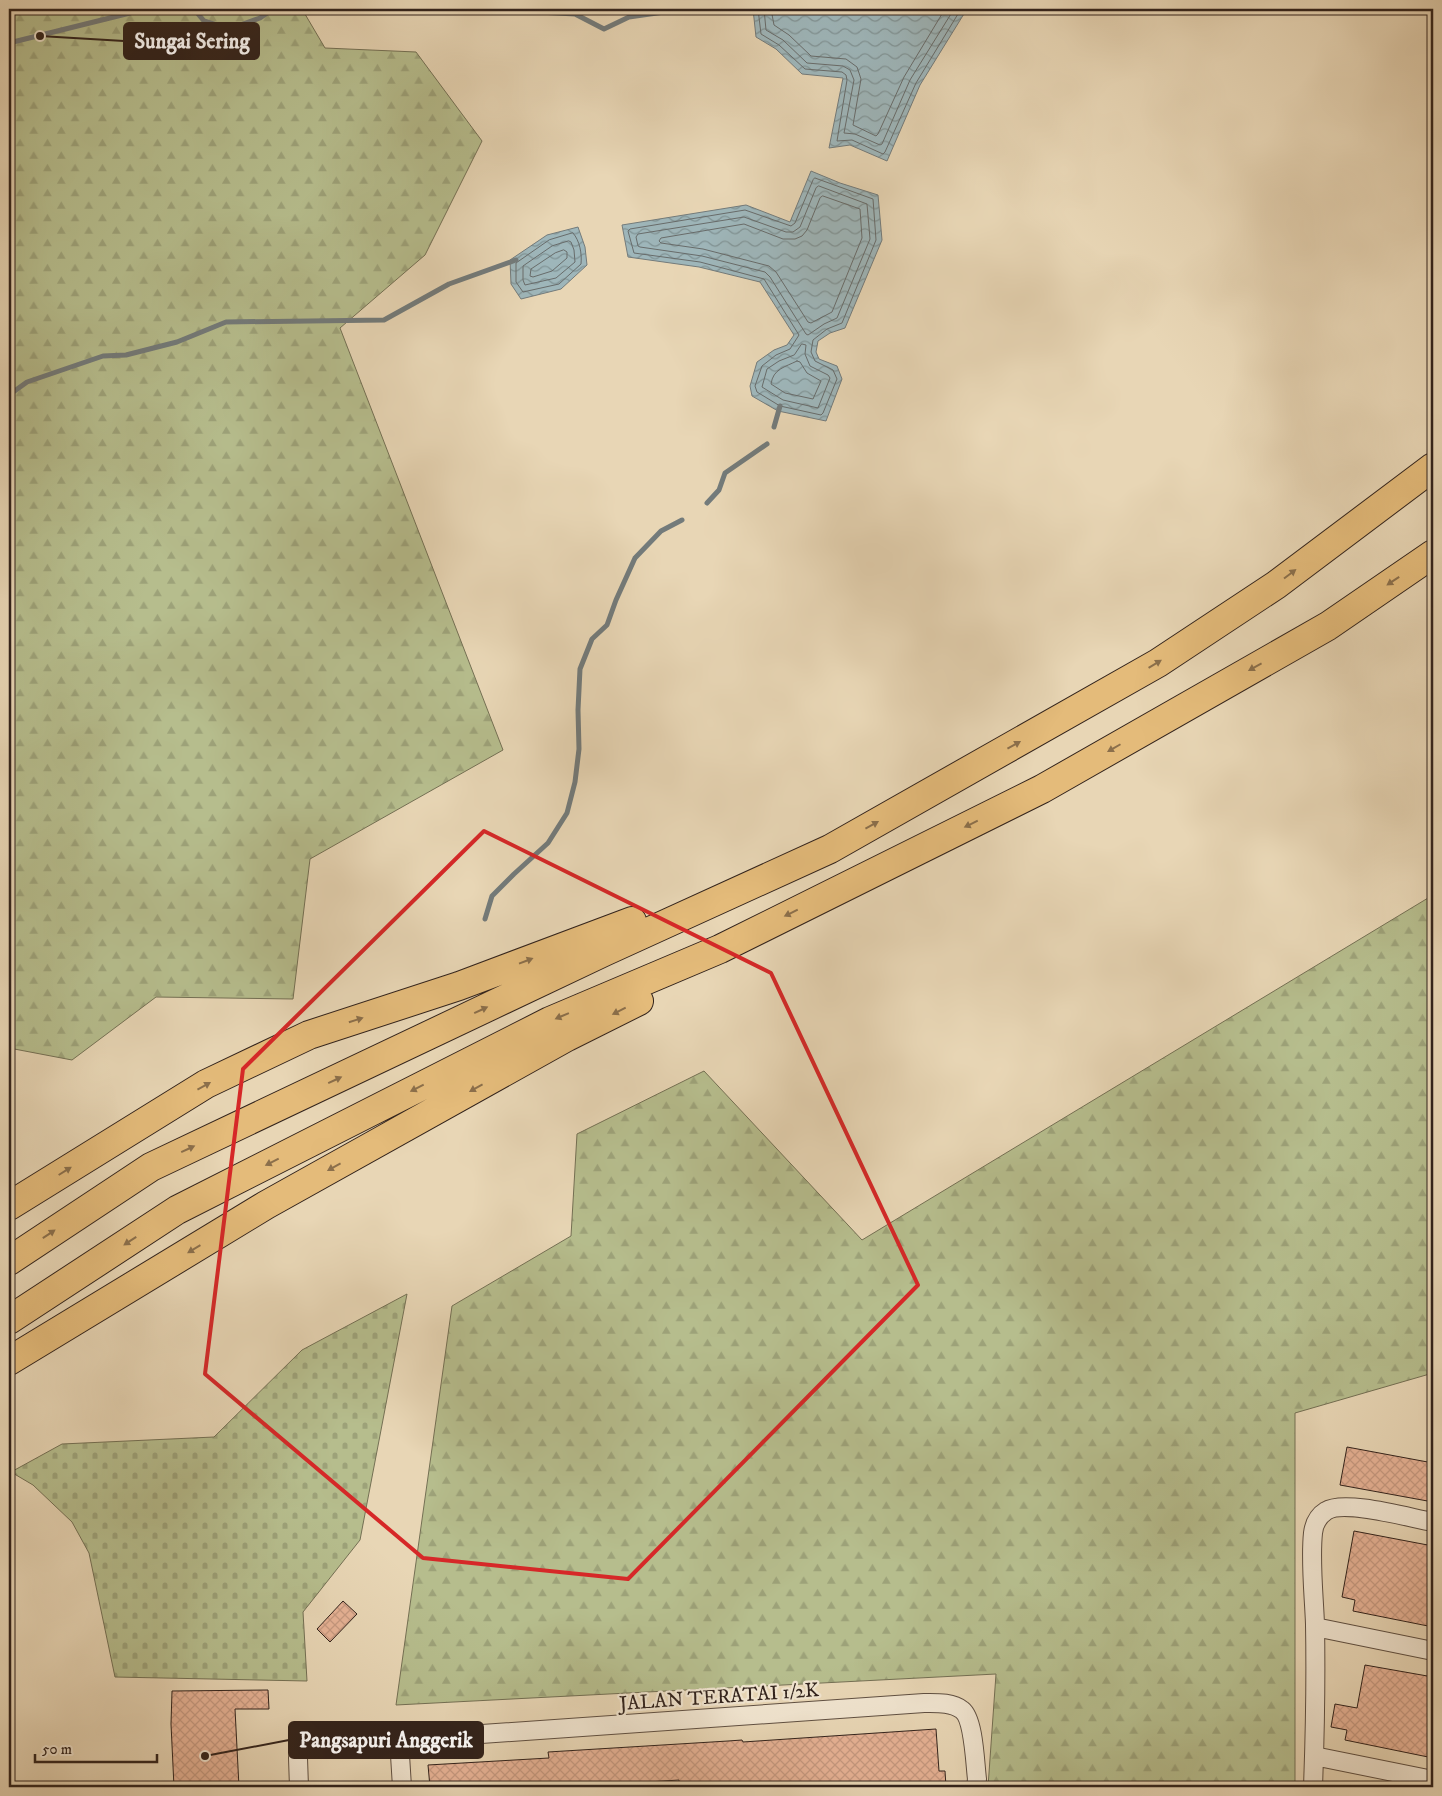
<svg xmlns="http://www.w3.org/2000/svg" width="1442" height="1796" viewBox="0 0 1442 1796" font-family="'IM FELL DW Pica',serif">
	<defs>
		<pattern id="forest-firs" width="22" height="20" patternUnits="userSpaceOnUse" patternTransform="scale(1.25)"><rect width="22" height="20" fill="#b6bd8d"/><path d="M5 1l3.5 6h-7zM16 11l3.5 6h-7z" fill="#9da279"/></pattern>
		<pattern id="cemetery-stones" width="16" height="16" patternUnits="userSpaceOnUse" patternTransform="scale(1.25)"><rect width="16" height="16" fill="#b6bd8d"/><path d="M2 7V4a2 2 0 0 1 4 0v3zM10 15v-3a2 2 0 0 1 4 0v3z" fill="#9da279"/></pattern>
		<pattern id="water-waves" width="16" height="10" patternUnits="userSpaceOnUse" patternTransform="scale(1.25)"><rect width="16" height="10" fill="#9eb6ba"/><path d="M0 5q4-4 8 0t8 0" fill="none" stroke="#819496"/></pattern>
		<pattern id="building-cross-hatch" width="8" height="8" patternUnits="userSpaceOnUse" patternTransform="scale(1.25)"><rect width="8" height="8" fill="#e6b295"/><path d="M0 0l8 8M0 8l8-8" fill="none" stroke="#c69980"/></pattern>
	</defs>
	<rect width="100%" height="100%" fill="#e8d6b5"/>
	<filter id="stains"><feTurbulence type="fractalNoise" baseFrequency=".004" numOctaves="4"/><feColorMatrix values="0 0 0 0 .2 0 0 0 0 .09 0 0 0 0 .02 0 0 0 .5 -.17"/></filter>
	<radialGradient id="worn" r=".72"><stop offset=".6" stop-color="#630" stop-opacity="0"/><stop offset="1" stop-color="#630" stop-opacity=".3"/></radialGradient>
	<path fill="url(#forest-firs)" stroke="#747054" d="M9,9H302L325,48L416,52L482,141L425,255L340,328L503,750L310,859L293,999L156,997L72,1060L9,1048Z
		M1433,895V1373L1295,1413V1787H988L996,1674L396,1705L452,1306L571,1236L577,1134L704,1071L862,1240Z"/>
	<path fill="url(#cemetery-stones)" stroke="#747054" d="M407,1294L360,1540L303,1612L307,1681L115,1677L89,1553L72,1522L33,1485L11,1472L62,1444L214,1437L302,1350Z"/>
	<path fill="url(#water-waves)" stroke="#737b7b" d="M753,9H967L920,85L887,161L850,145L829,148L843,78L802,74L776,49L756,37Z
		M811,171L840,183L878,195L882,240L845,328L830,333L818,341L816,352L819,359L837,366L842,379L826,421L778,411L752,396L750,386L757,362L774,350L787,345L794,335L760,282L699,267L628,257L622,225L746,205L790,222Z
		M578,227L585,247L587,265L561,289L521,299L511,284L510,260L547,235Z"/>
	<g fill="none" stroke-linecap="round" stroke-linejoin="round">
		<path stroke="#686c6b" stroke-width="1" d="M758,9L761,34L779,45L805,69L842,72L846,75L847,80L837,141L852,140L883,154L885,152L916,83L961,9
			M764,9L766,30L783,40L807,63L843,66L850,70L854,80L844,133L855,134L880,145L882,144L910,80L954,9
			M771,9L774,25L789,35L811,56L846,59L857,67L861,79L853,125L876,136L878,134L904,77L945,9
			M815,178L873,199L876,240L842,323L827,329L813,340L811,352L815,361L833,370L837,379L823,413L821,415L780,406L757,392L755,386L762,366L776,355L790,349L799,335L764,279L700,262L634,253L628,231L630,229L745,210L791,226L795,223L813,180Z
			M819,186L867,204L870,239L837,318L824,324L808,335L806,334L770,277L765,272L702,256L640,247L638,246L636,237L638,234L744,217L786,232H793L800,227L816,188Z
			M823,196L860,209L862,238L832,312L811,323L808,322L776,272L769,266L703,249L661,243L659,241L661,238L744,224L783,239H795L802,236L807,230L820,198Z
			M573,233C580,241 582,254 581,264L559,284L523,292L516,282V263L549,240Z
			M569,241L571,242L574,250L575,262L556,278L525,285L523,280V266L552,246Z
			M564,250L567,252V258L552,271L533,277L530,276L531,269L555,253Z
			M802,344L806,345L805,354L810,366L828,375L830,378L818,408L783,400L762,387L767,369L779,361L794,355Z
			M797,361L800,362L807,373L821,381L813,399L785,393L771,384C773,369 785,367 797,361Z"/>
		<path stroke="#737b7b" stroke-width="5" d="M194,9L204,21L229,29L260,18L273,9
			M483,9L575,14L604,29L629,17L685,9
			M9,43L130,13L139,9
			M9,395L27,382L103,356L126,355L177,342L226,322L384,320L449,284L516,260
			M774,427L780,406
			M707,503L719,490L725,473L767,444
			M485,919L492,896L514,874L548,843L567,813L575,782L579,749L578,710L580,669L592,639L607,625L616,600L635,558L661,531L682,520"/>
	</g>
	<path fill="url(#building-cross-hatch)" stroke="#32231c" d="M1347,1447L1433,1463V1502L1340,1485Z
		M1354,1531L1433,1546V1627L1353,1611L1355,1600L1342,1597Z
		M343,1601L357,1614L330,1642L317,1629Z
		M1365,1665L1433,1677V1758L1345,1740L1347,1730L1331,1727L1335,1704L1357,1708Z
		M268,1690L269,1709H235L239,1787H174L171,1724L172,1691Z
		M936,1729L939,1771H945L946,1787H679V1780L569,1787H430L428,1765L549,1758L548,1752L728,1741L742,1740L743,1742Z"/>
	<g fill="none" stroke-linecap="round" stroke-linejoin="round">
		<g stroke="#605042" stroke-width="20">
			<path id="minor" d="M1315,1627L1433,1651
				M399,1739L402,1787
				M1314,1756L1433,1780
				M299,1787L298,1758L300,1749L311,1746L924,1703C936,1703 952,1702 962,1710C974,1719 975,1764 977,1779L976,1787
				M1313,1787C1315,1733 1316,1678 1315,1624C1314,1596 1310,1561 1313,1533C1314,1525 1318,1516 1326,1511C1344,1499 1410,1518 1433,1522"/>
		</g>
		<g stroke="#32231c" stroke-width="30">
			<path id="motorway" d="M9,1206L206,1084L309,1035L459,986L632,921
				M9,1261L151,1167L604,952L830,849L1158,663L1276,585L1433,467
				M9,1320L177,1210L550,1021L720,949L1042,789L1328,626L1433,554
				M9,1361L266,1205L567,1037L639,1001"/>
		</g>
		<use href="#minor" stroke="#f0e4cf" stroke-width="18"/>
		<use href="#motorway" stroke="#e4bb7a" stroke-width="28"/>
	</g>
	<defs><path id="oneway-solid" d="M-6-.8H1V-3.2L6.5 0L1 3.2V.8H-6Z" transform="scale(1.25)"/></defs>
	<g fill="#8b6f4b">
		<use href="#oneway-solid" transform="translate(1290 574) rotate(-37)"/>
		<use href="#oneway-solid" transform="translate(1393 581) rotate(146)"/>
		<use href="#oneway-solid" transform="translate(1155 664) rotate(-31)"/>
		<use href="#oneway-solid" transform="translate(1255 667) rotate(151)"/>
		<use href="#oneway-solid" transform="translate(1014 745) rotate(-29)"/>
		<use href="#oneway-solid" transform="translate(1114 748) rotate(150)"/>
		<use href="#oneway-solid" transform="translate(971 824) rotate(154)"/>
		<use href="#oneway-solid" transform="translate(872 825) rotate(-29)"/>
		<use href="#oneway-solid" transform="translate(791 913) rotate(154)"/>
		<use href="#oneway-solid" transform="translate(526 961) rotate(-21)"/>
		<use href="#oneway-solid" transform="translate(481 1010) rotate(-25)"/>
		<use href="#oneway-solid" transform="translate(619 1011) rotate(153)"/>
		<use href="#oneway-solid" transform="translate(562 1016) rotate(157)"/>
		<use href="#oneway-solid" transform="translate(356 1020) rotate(-18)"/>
		<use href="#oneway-solid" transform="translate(335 1080) rotate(-25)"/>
		<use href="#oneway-solid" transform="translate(204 1086) rotate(-29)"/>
		<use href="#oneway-solid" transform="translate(417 1088) rotate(153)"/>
		<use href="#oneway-solid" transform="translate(476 1088) rotate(151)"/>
		<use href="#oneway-solid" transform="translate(188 1149) rotate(-25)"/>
		<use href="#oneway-solid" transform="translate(272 1162) rotate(153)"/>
		<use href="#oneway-solid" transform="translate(334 1167) rotate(151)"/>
		<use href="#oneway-solid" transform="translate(65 1171) rotate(-32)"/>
		<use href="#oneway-solid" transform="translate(49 1234) rotate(-34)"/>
		<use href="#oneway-solid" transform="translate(130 1241) rotate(147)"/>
		<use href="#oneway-solid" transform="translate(194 1249) rotate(149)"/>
	</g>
	<path fill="none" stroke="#d62828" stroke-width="4" stroke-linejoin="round" d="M484,831L771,973L918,1285L628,1579L423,1558L205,1374L243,1069Z"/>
	<g text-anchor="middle" stroke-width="4.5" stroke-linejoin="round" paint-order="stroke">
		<g font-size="20" fill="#32231c" stroke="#f0e4cf">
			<text transform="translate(719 1696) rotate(-4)" y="7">JALAN TERATAI 1/2K</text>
		</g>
	</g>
	<path fill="none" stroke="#32231c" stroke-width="2" d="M40 36L124 41M205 1756L289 1740"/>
	<g fill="#32231c" stroke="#f0e4cf" stroke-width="2">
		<circle cx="40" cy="36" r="5"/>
		<circle cx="205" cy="1756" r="5"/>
	</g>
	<g fill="#32231c" stroke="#32231c" stroke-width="2">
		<rect x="124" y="23" width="135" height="36" rx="5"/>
		<rect x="289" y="1722" width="194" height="36" rx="5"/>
	</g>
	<g font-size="21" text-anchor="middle" font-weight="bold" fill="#fff">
		<text x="192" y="48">Sungai Sering</text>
		<text x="386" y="1747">Pangsapuri Anggerik</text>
	</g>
	<rect width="1442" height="1796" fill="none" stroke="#e8d6b5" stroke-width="30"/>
	<rect x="10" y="10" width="1422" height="1776" fill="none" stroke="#32231c" stroke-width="2.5"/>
	<rect x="15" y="15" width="1412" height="1766" fill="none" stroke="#32231c"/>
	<path d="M35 1754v8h122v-8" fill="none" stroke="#32231c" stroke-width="2.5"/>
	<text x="42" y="1754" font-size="15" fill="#32231c" stroke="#f0e4cf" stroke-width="4" paint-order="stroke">50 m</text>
	<rect width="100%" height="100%" filter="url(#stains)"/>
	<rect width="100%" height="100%" fill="url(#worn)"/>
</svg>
